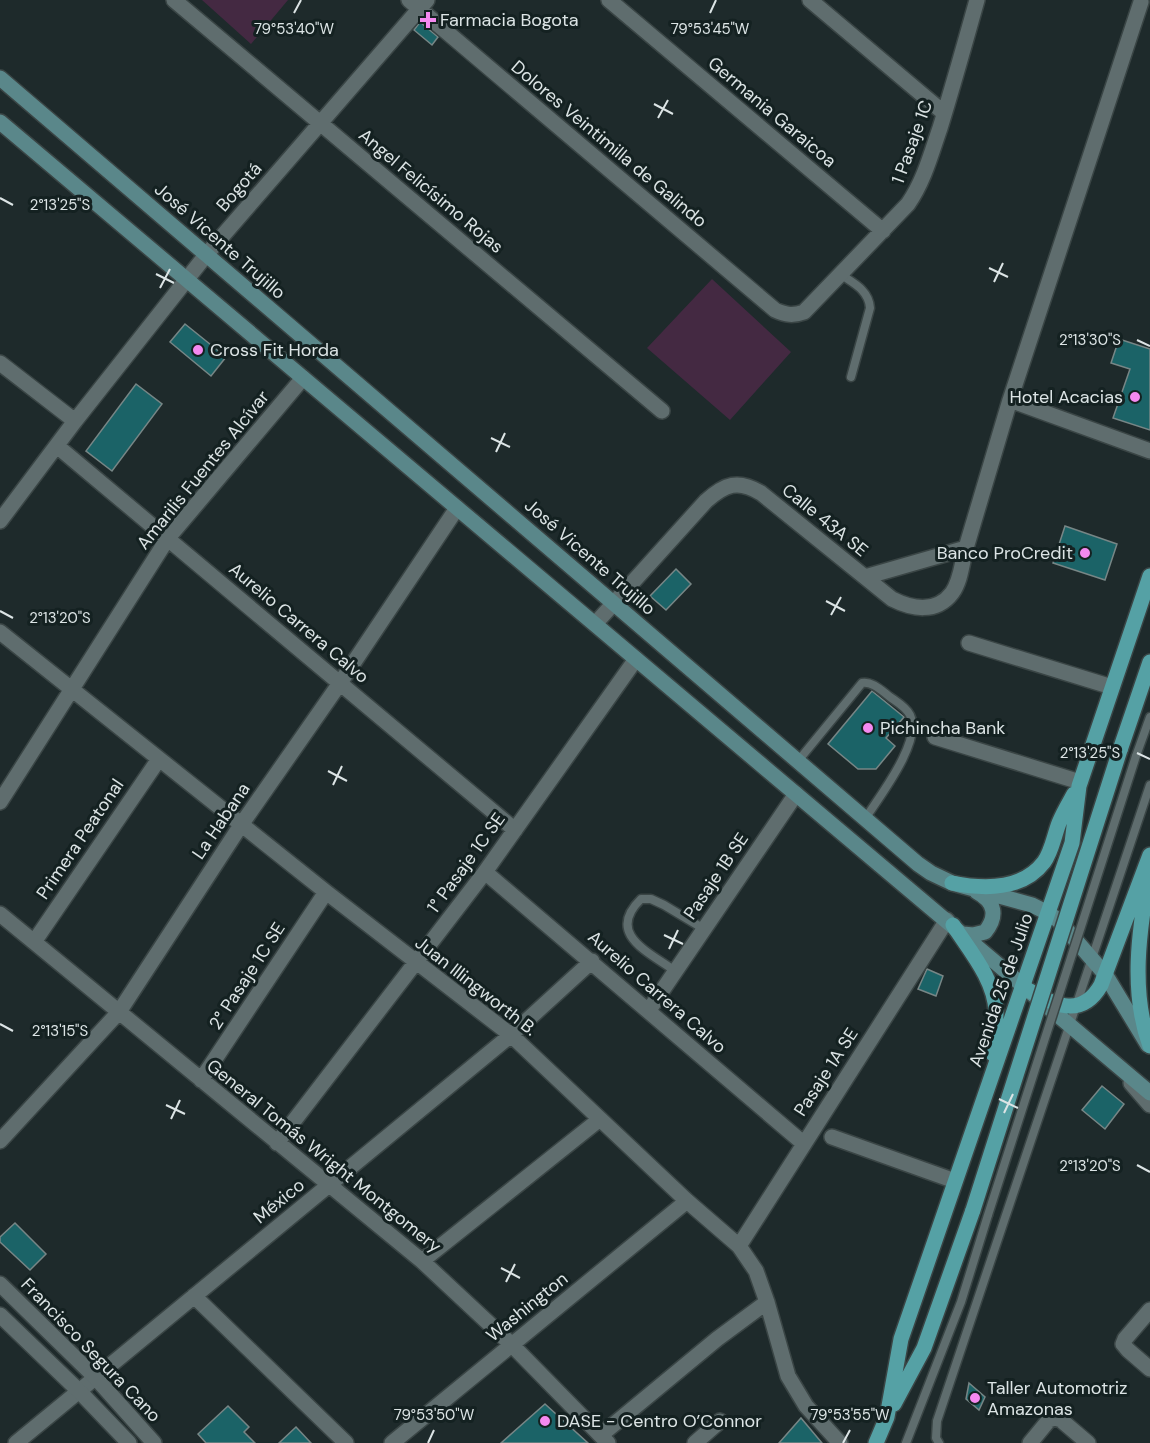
<svg xmlns="http://www.w3.org/2000/svg" width="1150" height="1443" viewBox="0 0 1150 1443" font-family="'DM Sans',sans-serif">
	<rect width="100%" height="100%" fill="#1e2a2b"/>
	<path fill="#442942" d="M202,0H288L251,44Z
		M712,279L791,352L730,420L647,348Z"/>
	<path fill="#1b6367" stroke="#778686" stroke-width="1.5" d="M420,22L438,37L432,45L414,30Z
		M185,324L226,357L211,376L170,342Z
		M1119,339L1150,349V430L1113,418L1130,369L1111,363Z
		M136,384L162,404L112,471L86,451Z
		M1065,526L1117,544L1105,580L1053,563Z
		M676,569L691,584L666,610L650,596Z
		M872,691L904,717L886,738L895,746L876,769H858L828,744Z
		M927,969L943,976L936,996L918,989Z
		M1102,1086L1124,1104L1105,1129L1082,1110Z
		M15,1223L46,1254L30,1270L0,1242V1237Z
		M969,1383L985,1397L979,1410L966,1399Z
		M545,1404L588,1443H501Z
		M228,1406L249,1427L244,1432L255,1443H206L198,1434Z
		M801,1418L822,1443H779Z
		M296,1427L311,1443H279Z"/>
	<g fill="none" stroke-linecap="round" stroke-linejoin="round">
		<g stroke="#3a4545" stroke-width="11">
			<path id="service" d="M840,274C853,283 869,290 870,308L851,377
				M1136,756L1150,717
				M798,761L862,683C872,681 882,691 890,697C897,702 906,707 910,715C923,741 879,797 865,819
				M675,971C649,952 605,934 641,899H651L664,905L704,929
				M906,1443L961,1302L988,1215
				M939,1443L936,1438L937,1421L1150,785"/>
		</g>
		<g stroke="#3a4545" stroke-width="18">
			<path id="minor" d="M174,0L662,411
				M409,0L775,310C786,315 793,316 804,312L908,204C924,181 931,154 940,128C953,86 965,43 977,0
				M609,0L883,231
				M810,0L944,113
				M0,363L75,421
				M1010,400L1150,451
				M57,446L515,830
				M0,521L75,421L206,255L427,0
				M865,577L966,548L1010,400L1141,2
				M595,624L706,501C725,484 738,479 761,493L892,599C912,609 936,614 952,593C961,581 962,562 966,548
				M0,632L326,892L511,1035L687,1201L739,1246L756,1271L767,1302L788,1376L806,1406L840,1443
				M969,643L1112,687
				M935,737L1080,782
				M0,802L168,538L303,378
				M485,872L803,1143
				M0,914L422,1261L512,1345L608,1443
				M34,942L159,759
				M649,1010L796,794
				M201,1080L326,892
				M1131,1083L1150,1105
				M832,1137L955,1181
				M0,1141L119,1012L241,825L340,683L457,508
				M277,1143L485,872L636,659
				M739,1246L947,920
				M422,1261L600,1119
				M194,1296L346,1443
				M1150,1310L1125,1339L1123,1344L1128,1350L1150,1369
				M601,1435L717,1339L767,1302
				M16,1443L511,1035L592,961
				M392,1443L687,1201
				M695,1443L720,1421
				M1030,1443L1049,1420L1055,1418L1061,1420L1088,1443"/>
		</g>
		<g stroke="#3a4545" stroke-width="18">
			<path id="tertiary" d="M0,1284L95,1377L154,1443
				M0,1315L79,1391L129,1443"/>
		</g>
		<g stroke="#3a4545" stroke-width="18">
			<path id="secondary" d="M0,78L918,864L931,873L952,883L1032,905L1048,913L1058,920L1105,974L1148,1045
				M0,122L1150,1093
				M963,934L973,935L985,932C998,916 995,902 977,892"/>
		</g>
		<g stroke="#3a4545" stroke-width="18">
			<path id="primary" d="M1120,750L1150,662
				M1149,874C1139,930 1130,992 1150,1046
				M952,883C982,889 1022,891 1044,862C1052,851 1054,836 1059,823C1063,813 1069,803 1074,794
				M953,925C970,951 995,980 996,1012C996,1026 994,1041 993,1054
				M1030,991C1056,1006 1082,1018 1101,985L1150,855
				M894,1404L924,1348L973,1210
				M876,1443L887,1417L901,1339L1072,843L1079,786L1150,576"/>
		</g>
		<use href="#service" stroke="#5f6d6e" stroke-width="8"/>
		<use href="#minor" stroke="#5f6d6e" stroke-width="15"/>
		<use href="#tertiary" stroke="#5f6d6e" stroke-width="15"/>
		<use href="#secondary" stroke="#5a878a" stroke-width="15"/>
		<use href="#primary" stroke="#55a1a5" stroke-width="15"/>
		<g stroke="#3a4545" stroke-width="11" stroke-linecap="butt">
			<path id="service-bridge" d="M988,1215L1136,756"/>
		</g>
		<g stroke="#3a4545" stroke-width="18" stroke-linecap="butt">
			<path id="primary-bridge" d="M973,1210L1120,750"/>
		</g>
		<use href="#service-bridge" stroke="#5f6d6e" stroke-width="8"/>
		<use href="#primary-bridge" stroke="#55a1a5" stroke-width="15"/>
	</g>
	<path fill="none" stroke="#dce4e5" stroke-width="2" d="M294,13L301,0M710,13L716,0M654,104L673,114M658,118L668,100M0,198L13,205M989,268L1008,277M156,274L174,283M994,282L1003,263M160,288L170,269M1137,340L1150,346M491,438L510,447M496,452L505,433M826,601L845,611M0,611L13,618M831,615L841,597M1137,753L1150,759M328,771L347,781M333,785L342,766M664,935L683,944M669,949L678,930M0,1024L13,1031M999,1099L1018,1108M166,1105L185,1114M1004,1113L1013,1094M171,1119L180,1100M1137,1165L1150,1172M501,1268L520,1278M506,1282L515,1264M428,1443L434,1430M843,1443L850,1430"/>
	<g fill="#f489f0" stroke="#142121" stroke-width="2">
		<path d="M425 11h6v6h6v6h-6v6h-6v-6h-6v-6h6z"/>
		<circle cx="198" cy="350" r="6"/>
		<circle cx="1135" cy="397" r="6"/>
		<circle cx="1085" cy="553" r="6"/>
		<circle cx="868" cy="728" r="6"/>
		<circle cx="975" cy="1398" r="6"/>
		<circle cx="545" cy="1421" r="6"/>
	</g>
	<g text-anchor="middle" stroke-width="6" stroke-linejoin="round" paint-order="stroke">
		<g font-size="18" fill="#dce4e5" stroke="#142121" text-anchor="start">
			<text x="440" y="26">Farmacia Bogota</text>
			<text x="210" y="356">Cross Fit Horda</text>
			<text x="1123" y="403" text-anchor="end">Hotel Acacias</text>
			<text x="1073" y="559" text-anchor="end">Banco ProCredit</text>
			<text x="880" y="734">Pichincha Bank</text>
			<text x="987" y="1394">Taller Automotriz<tspan x="987" dy="21">Amazonas</tspan></text>
			<text x="557" y="1427">DASE - Centro O’Connor</text>
		</g>
		<g font-size="18" fill="#dce4e5" stroke="#142121">
			<text transform="translate(772 112) rotate(40)" y="6">Germania Garaicoa</text>
			<text transform="translate(912 142) rotate(-70)" y="6">1 Pasaje 1C</text>
			<text transform="translate(609 144) rotate(40)" y="6">Dolores Veintimilla de Galindo</text>
			<text transform="translate(239 187) rotate(-49)" y="6">Bogotá</text>
			<text transform="translate(431 191) rotate(40)" y="6">Angel Felicísimo Rojas</text>
			<text transform="translate(220 241) rotate(41)" y="6">José Vicente Trujillo</text>
			<text transform="translate(203 470) rotate(-51)" y="6">Amarilis Fuentes Alcívar</text>
			<text transform="translate(825 520) rotate(39)" y="6">Calle 43A SE</text>
			<text transform="translate(590 557) rotate(41)" y="6">José Vicente Trujillo</text>
			<text transform="translate(299 623) rotate(40)" y="6">Aurelio Carrera Calvo</text>
			<text transform="translate(221 821) rotate(-56)" y="6">La Habana</text>
			<text transform="translate(80 839) rotate(-56)" y="6">Primera Peatonal</text>
			<text transform="translate(466 863) rotate(-54)" y="6">1° Pasaje 1C SE</text>
			<text transform="translate(716 876) rotate(-56)" y="6">Pasaje 1B SE</text>
			<text transform="translate(247 976) rotate(-57)" y="6">2° Pasaje 1C SE</text>
			<text transform="translate(476 986) rotate(38)" y="6">Juan Illingworth B.</text>
			<text transform="translate(1001 990) rotate(-71)" y="6">Avenida 25 de Julio</text>
			<text transform="translate(657 992) rotate(41)" y="6">Aurelio Carrera Calvo</text>
			<text transform="translate(826 1072) rotate(-57)" y="6">Pasaje 1A SE</text>
			<text transform="translate(324 1156) rotate(39)" y="6">General Tomás Wright Montgomery</text>
			<text transform="translate(279 1201) rotate(-39)" y="6">México</text>
			<text transform="translate(527 1307) rotate(-39)" y="6">Washington</text>
			<text transform="translate(91 1350) rotate(46)" y="6">Francisco Segura Cano</text>
		</g>
	</g>
	<g font-size="15" text-anchor="middle" fill="#dce4e5" stroke="#142121" stroke-width="6" stroke-linejoin="round" paint-order="stroke">
		<text x="294" y="34">79°53'40"W</text>
		<text x="710" y="34">79°53'45"W</text>
		<text x="60" y="210">2°13'25"S</text>
		<text x="1090" y="345">2°13'30"S</text>
		<text x="60" y="623">2°13'20"S</text>
		<text x="1090" y="758">2°13'25"S</text>
		<text x="60" y="1036">2°13'15"S</text>
		<text x="1090" y="1171">2°13'20"S</text>
		<text x="434" y="1420">79°53'50"W</text>
		<text x="850" y="1420">79°53'55"W</text>
	</g>
</svg>
